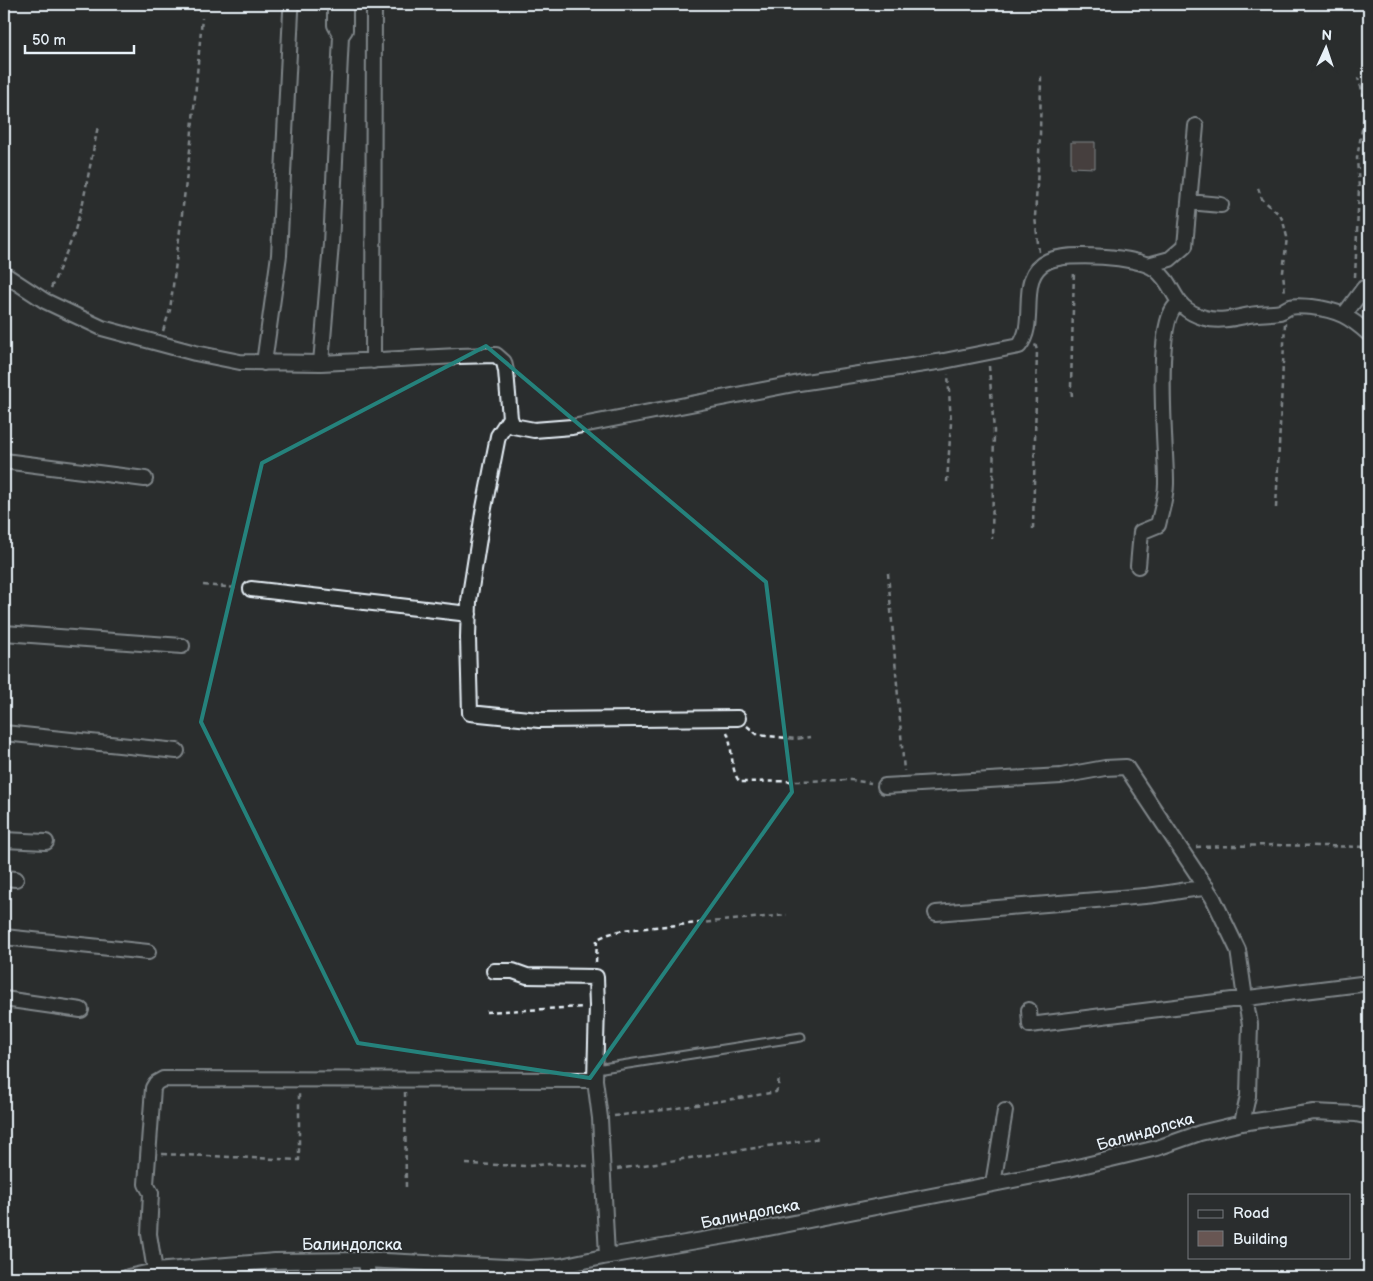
<svg xmlns="http://www.w3.org/2000/svg" width="1373" height="1281" viewBox="0 0 1373 1281" font-family="'Balsamiq Sans',sans-serif">
	<rect width="100%" height="100%" fill="#2a2d2e"/>
	<filter id="ink" filterUnits="userSpaceOnUse"><feTurbulence type="fractalNoise" baseFrequency=".02" numOctaves="2"/><feDisplacementMap in="SourceGraphic" scale="10" xChannelSelector="R" yChannelSelector="G"/><feConvolveMatrix kernelMatrix="1 2 1 2 8 2 1 2 1" color-interpolation-filters="sRGB"/></filter>
	<g filter="url(#ink)">
		<path fill="#685653" stroke="#e8f1f8" d="M1071,142H1095V168L1071,167Z"/>
		<g fill="none" stroke-linecap="round" stroke-linejoin="round">
			<g stroke="#e8f1f8" stroke-width="11">
				<path id="service" d="M596,1069L801,1037"/>
			</g>
			<g stroke="#e8f1f8" stroke-width="18">
				<path id="minor" d="M341,36L345,30V4
					M1189,202L1221,205
					M1148,265L1170,259L1185,246L1196,126
					M4,274L45,301L102,328L195,353L240,362L321,363L458,356L496,355L504,362L506,371L510,418L513,426L534,430L572,427L799,383L944,361L1019,346C1039,322 1015,276 1048,261C1068,252 1137,256 1155,269C1178,287 1170,308 1205,318C1219,322 1235,318 1250,315C1260,313 1270,314 1280,312C1284,311 1286,308 1290,307C1296,305 1306,307 1312,307C1338,310 1350,317 1369,334
					M1344,315L1364,288H1369
					M373,361L374,4
					M264,363L279,255L291,12
					M321,363L331,244L341,36L335,25V4
					M510,418L498,436L483,513L469,601L468,638L470,713L539,720L738,718
					M4,461L145,479
					M1138,566L1141,532L1158,525C1161,512 1166,497 1166,484C1167,455 1151,314 1180,303
					M251,589L469,614
					M4,633L182,646
					M4,733L177,751
					M885,786L1061,776L1105,768L1126,767L1213,898L1238,950L1245,998L1250,1024L1248,1096L1242,1123
					M4,840L46,842
					M4,878L16,879
					M936,913L1145,896C1166,894 1186,889 1207,888
					M4,937L148,952
					M494,971H513L527,976L596,977L597,1006L595,1080L600,1118L607,1256
					M4,999L81,1010
					M1029,1010L1030,1025L1369,983
					M993,1184L1005,1111
					M365,1260L369,1277
					M155,1271L149,1234L151,1193L146,1184L153,1088L156,1083L163,1079L595,1080
					M128,1277L155,1271L275,1261L365,1260L528,1268L561,1266L603,1257L732,1235L1069,1169L1157,1148L1200,1133L1242,1123L1314,1112L1356,1114L1369,1117"/>
			</g>
			<path stroke="#e8f1f8" stroke-width="2.5" stroke-dasharray="5 4" stroke-linecap="butt" d="M1258,188L1262,199L1280,215L1283,221L1287,237L1283,272L1285,294
				M1039,252L1035,217L1040,137L1041,76
				M1355,277L1359,188L1357,158L1364,118L1365,99L1358,78
				M51,288L73,237L83,202L98,126
				M163,331L170,310L191,142L202,18
				M989,366L994,431L992,539
				M1072,396L1071,386L1074,270
				M947,482L951,423L948,374
				M1276,508L1285,323
				M1033,529L1037,350L1035,344
				M888,573L904,771
				M203,585L237,588
				M747,726L758,735L796,739L810,737
				M727,732C733,746 730,772 740,782L851,780L871,783
				M1196,847L1273,845L1369,847
				M596,963L597,939L609,934L623,930L787,915
				M486,1012L584,1007
				M405,1092L406,1190
				M614,1116L671,1109L776,1092L778,1087L779,1076
				M162,1154L299,1160V1093
				M466,1164L528,1166L549,1164L590,1166
				M617,1169L821,1138"/>
			<use href="#service" stroke="#2a2d2e" stroke-width="7"/>
			<use href="#minor" stroke="#2a2d2e" stroke-width="14"/>
		</g>
	</g>
	<path d="M0 0H1373V1281H0ZM486,346L766,582L792,792L590,1078L358,1043L201,722L262,463Z" fill="#2a2d2e" fill-opacity=".55" fill-rule="evenodd"/>
	<path fill="none" stroke="#25827c" stroke-width="4" stroke-linejoin="round" d="M486,346L766,582L792,792L590,1078L358,1043L201,722L262,463Z"/>
	<g text-anchor="middle" stroke-width="4" stroke-linejoin="round" paint-order="stroke">
		<g font-size="16" fill="#e8f1f8" stroke="#2a2d2e">
			<text transform="translate(1145 1131) rotate(-16)" y="6">Балиндолска</text>
			<text transform="translate(750 1213) rotate(-11)" y="6">Балиндолска</text>
			<text x="352" y="1250">Балиндолска</text>
		</g>
	</g>
	<rect width="1373" height="1281" fill="none" stroke="#2a2d2e" stroke-width="20"/>
	<rect x="10" y="10" width="1353" height="1261" fill="none" stroke="#e8f1f8" stroke-width="2" filter="url(#ink)"/>
	<rect x="1188" y="1194" width="162" height="65" fill="#2a2d2e" stroke="#767b7f"/>
	<rect x="1198" y="1210" width="25" height="8" fill="#2a2d2e" stroke="#767b7f"/>
	<text x="1233" y="1218" font-size="15" fill="#e8f1f8">Road</text>
	<rect x="1198" y="1231" width="25" height="15" fill="#685653" stroke="#767b7f"/>
	<text x="1233" y="1244" font-size="15" fill="#e8f1f8">Building</text>
	<g transform="translate(1326 48) rotate(3)" stroke="#2a2d2e" stroke-width="4" paint-order="stroke">
	<path d="M0-4L9 19L0 12L-9 19Z" fill="#e8f1f8"/>
	<text y="-8" font-size="14" font-weight="bold" text-anchor="middle" fill="#e8f1f8">N</text>
	</g>
	<path d="M25 45v8h109v-8" fill="none" stroke="#e8f1f8" stroke-width="2.5"/>
	<text x="32" y="45" font-size="15" fill="#e8f1f8" stroke="#2a2d2e" stroke-width="4" paint-order="stroke">50 m</text>
</svg>
